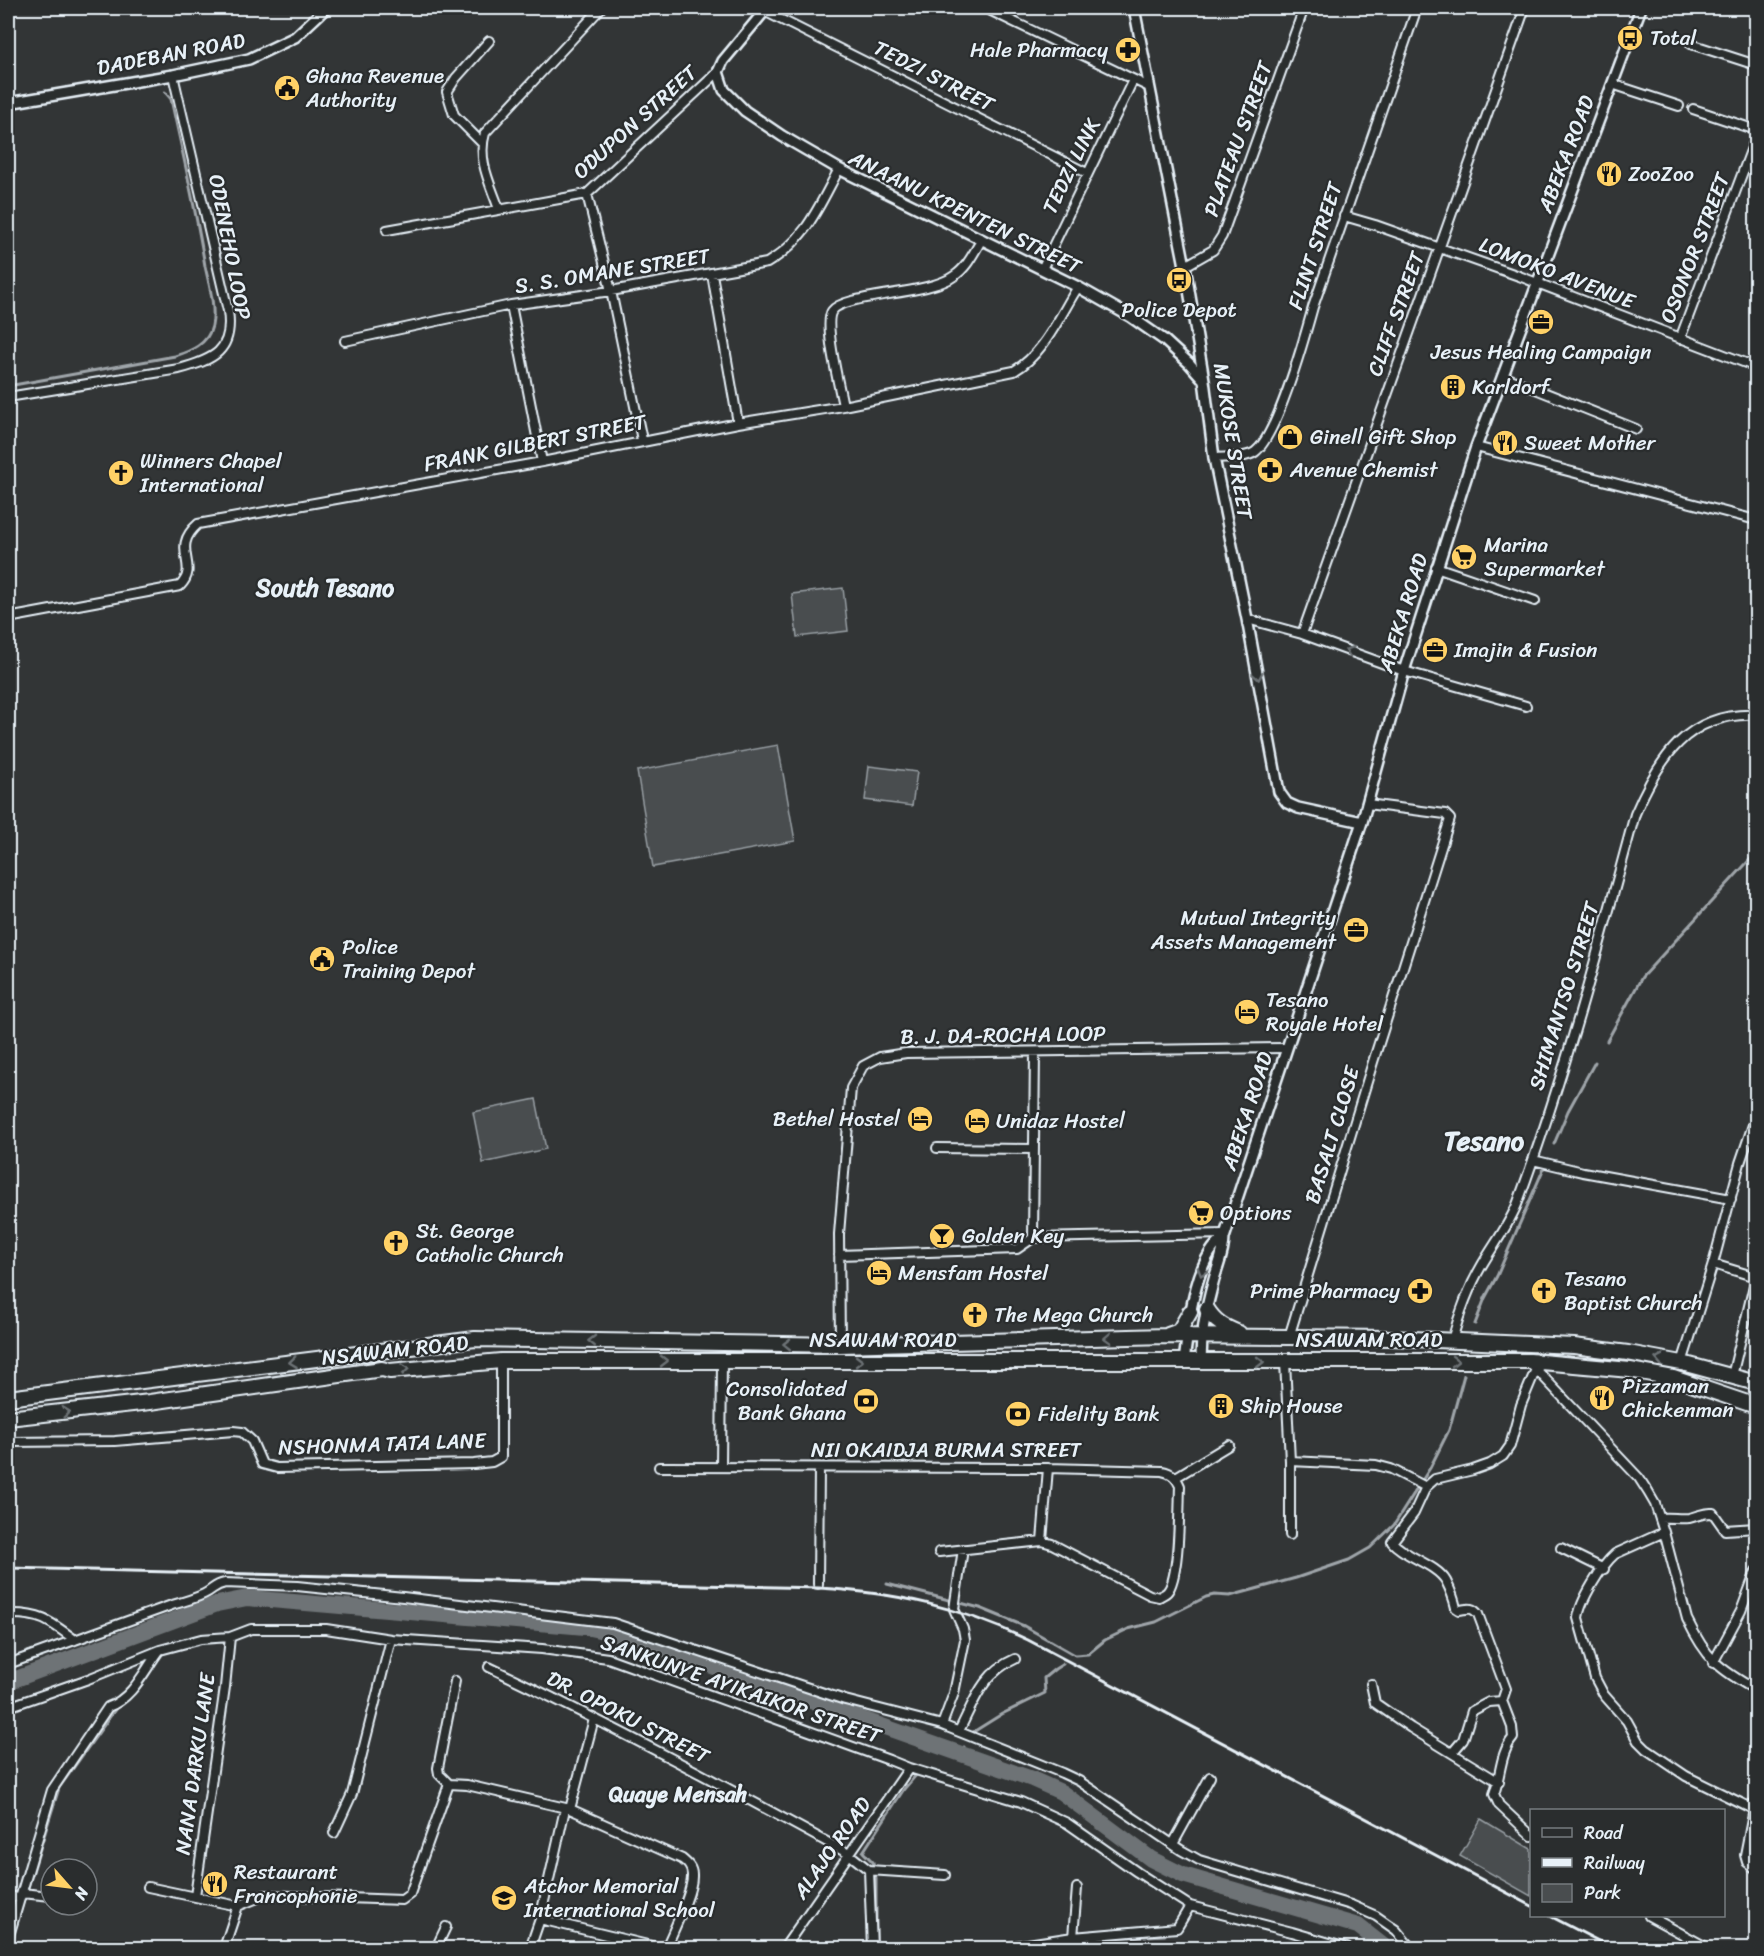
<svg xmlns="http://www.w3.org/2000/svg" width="1764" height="1956" viewBox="0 0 1764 1956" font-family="Sriracha,sans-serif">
	<rect width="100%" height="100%" fill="#323536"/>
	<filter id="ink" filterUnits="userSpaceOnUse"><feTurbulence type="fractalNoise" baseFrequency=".0167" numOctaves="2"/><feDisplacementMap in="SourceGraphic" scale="12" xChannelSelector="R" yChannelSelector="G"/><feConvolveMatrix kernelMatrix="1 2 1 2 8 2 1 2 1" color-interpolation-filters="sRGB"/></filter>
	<g filter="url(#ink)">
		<path fill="#494d4f" stroke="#989fa4" stroke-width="1.5" d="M843,588L848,631L797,637L792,594Z
			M778,745L795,841L653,867L637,771Z
			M869,766L917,772L912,806L865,800Z
			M536,1099L546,1149L483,1163L473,1112Z
			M1481,1819L1531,1849V1896L1460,1856Z"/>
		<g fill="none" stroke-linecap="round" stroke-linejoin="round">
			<path stroke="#9fa5aa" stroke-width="3" d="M8,386L175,356C191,351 208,344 212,326C216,307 209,285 205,266C196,210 183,155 171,99L165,92
				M1607,1041L1642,977L1756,853
				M1554,1144L1568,1111L1595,1062
				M1475,1324L1485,1298L1497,1276L1543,1170
				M887,1584L980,1608L1024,1626L1075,1655L1088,1654L1105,1640L1128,1629L1156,1622L1206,1597L1214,1595L1230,1596L1296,1578L1349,1560L1370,1548L1394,1525L1430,1468L1449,1430L1464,1375
				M143,1669V1661
				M970,1734L1002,1714L1045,1693L1044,1678L1055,1669L1063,1664
				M961,1755L964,1747
				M1108,1938L1165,1935
				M1075,1942L1103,1939
				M9,1948L59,1788L119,1704
				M876,1948V1879L873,1862L863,1852L904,1789L917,1774"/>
			<path stroke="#6e7376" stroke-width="16" d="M8,1682L217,1604L247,1598L585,1627L627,1636L1032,1779L1061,1792L1151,1859L1183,1875L1358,1926L1386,1948"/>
			<g stroke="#e8f1f8" stroke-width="12">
				<path id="minor" d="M985,8L1149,87
					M764,11L1087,173
					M1691,44L1756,65
					M1612,84L1679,106
					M1693,109L1756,130
					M482,143L454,115L447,92L456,78L489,41
					M587,194L611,291L642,440
					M499,209C490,183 477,160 485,133L601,8
					M1344,216L1375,225L1519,276L1756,367
					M387,230L587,194L718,72
					M1185,266L1213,250L1222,236L1304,8
					M1042,269L1133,80
					M712,274L738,423
					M511,305L542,462
					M1680,339L1756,137
					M345,341L511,305L611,291L767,263C806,240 818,208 839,169
					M1503,376L1636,429
					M8,397L179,369C213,360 234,351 228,311L173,75
					M843,406C840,389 823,323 832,311C843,294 929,295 954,276C967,268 974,252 982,239
					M1476,447L1756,520
					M1214,458C1226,457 1245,459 1255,452C1277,436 1305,336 1313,307L1417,8
					M1436,567L1535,601
					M8,618L180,586C201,565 169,549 198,524L542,462L738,423L843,406L1014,371C1044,354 1060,315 1078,287
					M1247,619L1302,634L1404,671L1526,706
					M1302,634L1525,8
					M937,1148L1034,1149
					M1533,1160L1583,1172L1731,1199
					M1033,1238L1035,1052
					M839,1255L1017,1249L1033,1238L1225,1234
					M1713,1264L1756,1277
					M1289,1337L1373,1062L1450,819L1445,814L1367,804
					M1452,1341C1459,1314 1468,1289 1482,1265C1494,1244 1510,1224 1518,1202C1565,1075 1600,944 1635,814C1659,758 1688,712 1756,715
					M840,1345L839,1234L851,1088L863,1066L880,1057L906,1053L1285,1048
					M1285,1362L1290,1461V1535
					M1682,1363L1713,1264L1740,1163L1756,1116
					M1534,1367L1639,1478L1648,1492L1655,1504L1664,1532L1687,1619C1706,1659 1719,1669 1756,1690
					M1732,1376L1756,1277
					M8,1442L115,1441L233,1431L242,1432L252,1441L262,1464L277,1468L474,1464L492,1462L501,1457V1361
					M1290,1461L1376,1465L1391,1469L1426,1487
					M659,1467L1048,1468L1162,1471C1172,1473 1176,1477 1180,1486C1179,1507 1180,1579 1167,1592C1165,1594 1162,1595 1159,1597L1150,1595L1052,1544L1042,1541L939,1552
					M721,1467L722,1361
					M1176,1477L1229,1445
					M1660,1518C1670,1517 1680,1519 1689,1518C1699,1516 1703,1512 1713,1513L1725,1530L1756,1528
					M1664,1532L1615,1554C1602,1565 1580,1601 1578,1618L1595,1678L1604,1695L1627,1721L1638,1741L1646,1749L1686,1776L1753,1809
					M1042,1541L1048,1468
					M1561,1548L1604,1569
					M818,1584L819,1468
					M8,1614C40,1613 50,1621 75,1640
					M1713,1663L1741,1611L1756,1571
					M8,1664L172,1605C183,1602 194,1599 204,1594C214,1589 214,1585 225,1583L297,1586L403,1597L613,1623L845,1700L942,1725L1062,1773L1079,1781L1181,1850L1199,1860L1351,1905L1376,1916L1396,1930L1411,1948
					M489,1667C611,1725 730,1789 849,1854L869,1870L872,1948
					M1371,1684L1375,1703L1411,1728L1499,1782
					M8,1707L88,1679L160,1650L201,1639L230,1637L251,1629H326L391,1639L542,1649L608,1658L889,1760L909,1768L1021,1802L1067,1823L1137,1872L1190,1906L1292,1932L1347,1948
					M942,1725L954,1693L965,1640L963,1629L954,1609L963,1549
					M959,1731C974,1702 982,1673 1015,1659
					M1452,1753L1463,1740L1472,1711L1489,1702L1502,1701
					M449,1784L439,1774L438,1768L455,1681
					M1756,1799L1745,1855L1747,1862L1756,1869
					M570,1809L594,1719
					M334,1833L352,1794L391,1639
					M1532,1836L1499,1805L1494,1794C1501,1775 1500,1753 1513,1738L1512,1727L1502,1701L1506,1689L1478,1614C1472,1606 1467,1609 1459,1610L1456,1608C1454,1599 1450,1589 1446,1581C1436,1564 1406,1558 1392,1542L1414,1513L1426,1487L1435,1479L1473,1470L1490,1464L1503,1456L1510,1446L1521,1405L1536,1369
					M1173,1844L1210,1777
					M869,1870L945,1875
					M148,1887L238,1906
					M22,1893L51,1896
					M8,1895L20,1899
					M195,1896L225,1687L230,1637
					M1649,1916L1708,1948
					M540,1919L660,1948
					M1073,1937L1077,1888
					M8,1939L52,1790L108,1707C133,1698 144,1671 159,1651
					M224,1948L238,1906L265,1895L402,1900L410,1894L449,1784L467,1785L570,1809L682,1859C687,1863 692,1867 692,1875C693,1892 673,1931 666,1948
					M436,1948L446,1927
					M530,1948L540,1919L565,1809
					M784,1948L909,1768
					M1002,1948L1073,1937L1177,1928L1190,1906"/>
			</g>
			<g stroke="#e8f1f8" stroke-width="14">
				<path id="tertiary" d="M767,8L723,61L718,72L724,90L745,111L782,136L839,169L1078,287L1131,317L1164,340L1189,363L1204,380
					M1134,8L1185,266L1204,380L1214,458L1247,619L1279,792L1287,803L1298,808L1362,822
					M8,103L173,75L249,59L295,37L326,8
					M1190,1316C1194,1292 1203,1251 1224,1238
					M1184,1361L1188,1332
					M1201,1361C1201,1334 1206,1308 1213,1283C1217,1267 1224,1254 1224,1238L1362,822L1404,671L1476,447L1641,8"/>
			</g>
			<g stroke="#e8f1f8" stroke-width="18">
				<path id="trunk" d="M1207,1309C1215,1322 1224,1327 1239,1333
					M1168,1335L1179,1331L1190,1312
					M8,1398L475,1339L840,1345L1166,1336L1390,1338L1574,1346L1628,1353L1682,1363L1756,1383
					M8,1418L150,1402L382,1369L390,1371L501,1361H1530L1630,1370L1673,1378L1756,1406"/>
			</g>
			<use href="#minor" stroke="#2a2d2e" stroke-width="8"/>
			<use href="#tertiary" stroke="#2a2d2e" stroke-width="9"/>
			<use href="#trunk" stroke="#2a2d2e" stroke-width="14"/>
			<path stroke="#e8f1f8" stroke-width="3" d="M8,1568L819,1588C897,1593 957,1606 1028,1640L1532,1906
				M1550,1916L1612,1948"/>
		</g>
		<defs><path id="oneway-chevron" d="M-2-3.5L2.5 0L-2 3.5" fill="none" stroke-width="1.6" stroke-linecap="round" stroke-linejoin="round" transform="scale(1.5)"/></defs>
		<g stroke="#6c7275">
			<use href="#oneway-chevron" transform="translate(1349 651) rotate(-160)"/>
			<use href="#oneway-chevron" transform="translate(1258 676) rotate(79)"/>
			<use href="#oneway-chevron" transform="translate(1202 1272) rotate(107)"/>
			<use href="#oneway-chevron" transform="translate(1108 1338) rotate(178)"/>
			<use href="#oneway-chevron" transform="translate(592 1341) rotate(-179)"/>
			<use href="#oneway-chevron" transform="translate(787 1344) rotate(-179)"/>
			<use href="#oneway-chevron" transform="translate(1659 1359) rotate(-169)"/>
			<use href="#oneway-chevron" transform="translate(664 1361)"/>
			<use href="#oneway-chevron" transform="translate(859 1361)"/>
			<use href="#oneway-chevron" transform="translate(1455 1361)"/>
			<use href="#oneway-chevron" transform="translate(293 1362) rotate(173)"/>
			<use href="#oneway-chevron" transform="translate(1260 1362)"/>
			<use href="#oneway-chevron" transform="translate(405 1369) rotate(-6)"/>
			<use href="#oneway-chevron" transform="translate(66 1412) rotate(-6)"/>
		</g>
	</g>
	<defs>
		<g id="bus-disc" transform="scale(1.35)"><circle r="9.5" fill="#ffd166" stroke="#2a2d2e"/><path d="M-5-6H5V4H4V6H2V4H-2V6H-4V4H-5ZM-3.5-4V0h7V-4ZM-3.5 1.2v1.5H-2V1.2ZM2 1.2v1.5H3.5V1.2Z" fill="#111"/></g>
		<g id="pharmacy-disc" transform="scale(1.35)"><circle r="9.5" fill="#ffd166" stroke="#2a2d2e"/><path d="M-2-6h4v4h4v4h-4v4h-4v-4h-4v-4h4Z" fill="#111"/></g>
		<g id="civic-disc" transform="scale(1.35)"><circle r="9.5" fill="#ffd166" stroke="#2a2d2e"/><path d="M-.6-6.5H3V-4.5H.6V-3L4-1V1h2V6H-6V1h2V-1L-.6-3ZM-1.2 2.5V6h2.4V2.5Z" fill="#111"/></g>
		<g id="restaurant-disc" transform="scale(1.35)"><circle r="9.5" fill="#ffd166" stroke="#2a2d2e"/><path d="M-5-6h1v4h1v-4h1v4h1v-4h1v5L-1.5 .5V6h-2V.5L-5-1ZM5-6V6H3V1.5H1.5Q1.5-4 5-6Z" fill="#111"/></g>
		<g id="office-disc" transform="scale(1.35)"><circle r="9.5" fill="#ffd166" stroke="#2a2d2e"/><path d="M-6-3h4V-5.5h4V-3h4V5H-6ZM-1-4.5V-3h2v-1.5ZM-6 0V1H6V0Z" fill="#111"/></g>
		<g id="building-disc" transform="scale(1.35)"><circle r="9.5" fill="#ffd166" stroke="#2a2d2e"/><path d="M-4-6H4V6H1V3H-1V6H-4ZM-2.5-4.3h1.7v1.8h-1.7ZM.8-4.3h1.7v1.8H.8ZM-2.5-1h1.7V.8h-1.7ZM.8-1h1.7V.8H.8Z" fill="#111"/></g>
		<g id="shop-disc" transform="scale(1.35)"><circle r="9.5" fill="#ffd166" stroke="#2a2d2e"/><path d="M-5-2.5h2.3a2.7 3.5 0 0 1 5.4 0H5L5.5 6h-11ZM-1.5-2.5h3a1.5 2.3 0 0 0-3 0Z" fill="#111"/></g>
		<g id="church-disc" transform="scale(1.35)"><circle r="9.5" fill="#ffd166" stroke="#2a2d2e"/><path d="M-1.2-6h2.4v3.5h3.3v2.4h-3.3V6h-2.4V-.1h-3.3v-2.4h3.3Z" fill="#111"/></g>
		<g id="supermarket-disc" transform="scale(1.35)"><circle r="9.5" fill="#ffd166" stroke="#2a2d2e"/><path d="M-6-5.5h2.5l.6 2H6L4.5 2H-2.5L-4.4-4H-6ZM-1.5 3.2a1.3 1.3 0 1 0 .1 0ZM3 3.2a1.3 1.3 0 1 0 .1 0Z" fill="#111"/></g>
		<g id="hotel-disc" transform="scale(1.35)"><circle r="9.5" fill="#ffd166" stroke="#2a2d2e"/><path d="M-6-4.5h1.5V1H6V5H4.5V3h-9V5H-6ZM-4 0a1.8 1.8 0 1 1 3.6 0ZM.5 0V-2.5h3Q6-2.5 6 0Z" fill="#111"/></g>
		<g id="bar-disc" transform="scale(1.35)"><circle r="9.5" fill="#ffd166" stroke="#2a2d2e"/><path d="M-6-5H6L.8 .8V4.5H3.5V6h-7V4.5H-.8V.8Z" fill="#111"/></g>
		<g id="bank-disc" transform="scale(1.35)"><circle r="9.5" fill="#ffd166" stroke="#2a2d2e"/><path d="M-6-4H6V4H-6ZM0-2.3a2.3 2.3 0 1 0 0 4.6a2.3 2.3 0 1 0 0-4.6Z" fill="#111"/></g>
		<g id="school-disc" transform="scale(1.35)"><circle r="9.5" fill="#ffd166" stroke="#2a2d2e"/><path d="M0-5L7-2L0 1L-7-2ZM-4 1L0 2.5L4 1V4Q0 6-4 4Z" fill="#111"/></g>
	</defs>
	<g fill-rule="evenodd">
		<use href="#bus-disc" x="1630" y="38"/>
		<use href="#pharmacy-disc" x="1128" y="50"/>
		<use href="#civic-disc" x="287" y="88"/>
		<use href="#restaurant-disc" x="1609" y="174"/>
		<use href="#bus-disc" x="1179" y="280"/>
		<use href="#office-disc" x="1541" y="322"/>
		<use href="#building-disc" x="1453" y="387"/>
		<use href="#shop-disc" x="1290" y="437"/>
		<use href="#restaurant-disc" x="1505" y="443"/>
		<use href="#pharmacy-disc" x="1270" y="470"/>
		<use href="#church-disc" x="121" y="473"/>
		<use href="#supermarket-disc" x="1464" y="557"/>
		<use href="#office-disc" x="1435" y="650"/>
		<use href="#office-disc" x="1356" y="930"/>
		<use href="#civic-disc" x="322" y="959"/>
		<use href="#hotel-disc" x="1247" y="1012"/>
		<use href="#hotel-disc" x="920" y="1119"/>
		<use href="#hotel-disc" x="977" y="1121"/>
		<use href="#supermarket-disc" x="1201" y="1213"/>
		<use href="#bar-disc" x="942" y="1236"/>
		<use href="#church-disc" x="396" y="1243"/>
		<use href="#hotel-disc" x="879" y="1273"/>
		<use href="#pharmacy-disc" x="1420" y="1291"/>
		<use href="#church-disc" x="1544" y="1291"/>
		<use href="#church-disc" x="975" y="1315"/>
		<use href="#restaurant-disc" x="1602" y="1398"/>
		<use href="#bank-disc" x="866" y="1401"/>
		<use href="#building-disc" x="1221" y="1406"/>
		<use href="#bank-disc" x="1018" y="1414"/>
		<use href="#restaurant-disc" x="215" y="1884"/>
		<use href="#school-disc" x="504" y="1898"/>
	</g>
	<g text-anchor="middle" stroke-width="4.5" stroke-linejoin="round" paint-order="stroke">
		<g font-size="21" fill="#e8f1f8" stroke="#2a2d2e" text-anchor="start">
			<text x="1650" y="45">Total</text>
			<text x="1108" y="57" text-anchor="end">Hale Pharmacy</text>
			<text x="306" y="83">Ghana Revenue<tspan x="306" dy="24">Authority</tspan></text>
			<text x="1628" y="181">ZooZoo</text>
			<text x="1179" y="317" text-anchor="middle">Police Depot</text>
			<text x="1541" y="359" text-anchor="middle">Jesus Healing Campaign</text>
			<text x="1472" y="394">Karldorf</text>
			<text x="1310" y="444">Ginell Gift Shop</text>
			<text x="1524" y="450">Sweet Mother</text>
			<text x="140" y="468">Winners Chapel<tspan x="140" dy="24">International</tspan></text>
			<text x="1290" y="477">Avenue Chemist</text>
			<text x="1484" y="552">Marina<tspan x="1484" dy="24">Supermarket</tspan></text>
			<text x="1454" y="657">Imajin &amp; Fusion</text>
			<text x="1336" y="925" text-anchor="end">Mutual Integrity<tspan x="1336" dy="24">Assets Management</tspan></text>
			<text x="342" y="954">Police<tspan x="342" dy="24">Training Depot</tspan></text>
			<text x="1266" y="1007">Tesano<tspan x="1266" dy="24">Royale Hotel</tspan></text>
			<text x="900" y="1126" text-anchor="end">Bethel Hostel</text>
			<text x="996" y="1128">Unidaz Hostel</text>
			<text x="1220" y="1220">Options</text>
			<text x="416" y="1238">St. George<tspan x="416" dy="24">Catholic Church</tspan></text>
			<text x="962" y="1243">Golden Key</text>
			<text x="898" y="1280">Mensfam Hostel</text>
			<text x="1564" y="1286">Tesano<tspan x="1564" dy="24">Baptist Church</tspan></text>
			<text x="1400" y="1298" text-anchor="end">Prime Pharmacy</text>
			<text x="994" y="1322">The Mega Church</text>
			<text x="1622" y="1393">Pizzaman<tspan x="1622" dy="24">Chickenman</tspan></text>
			<text x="846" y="1396" text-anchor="end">Consolidated<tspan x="846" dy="24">Bank Ghana</tspan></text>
			<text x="1240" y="1413">Ship House</text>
			<text x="1038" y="1421">Fidelity Bank</text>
			<text x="234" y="1879">Restaurant<tspan x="234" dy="24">Francophonie</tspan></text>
			<text x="524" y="1893">Atchor Memorial<tspan x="524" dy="24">International School</tspan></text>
		</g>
		<g font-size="21" fill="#e8f1f8" stroke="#2a2d2e">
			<text transform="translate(171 54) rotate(-11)" y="7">DADEBAN ROAD</text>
			<text transform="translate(934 76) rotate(27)" y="7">TEDZI STREET</text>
			<text transform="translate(635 122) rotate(-42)" y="7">ODUPON STREET</text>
			<text transform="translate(1238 139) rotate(-70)" y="7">PLATEAU STREET</text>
			<text transform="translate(1566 154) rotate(-69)" y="7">ABEKA ROAD</text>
			<text transform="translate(1071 166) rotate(-64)" y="7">TEDZI LINK</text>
			<text transform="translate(965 212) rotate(26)" y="7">ANAANU KPENTEN STREET</text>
			<text transform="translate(1315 246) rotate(-72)" y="7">FLINT STREET</text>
			<text transform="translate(230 247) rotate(79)" y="7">ODENEHO LOOP</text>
			<text transform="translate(1695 248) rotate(-69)" y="7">OSONOR STREET</text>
			<text transform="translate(612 271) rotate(-9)" y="7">S. S. OMANE STREET</text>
			<text transform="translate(1557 273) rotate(21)" y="7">LOMOKO AVENUE</text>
			<text transform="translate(1396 314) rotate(-70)" y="7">CLIFF STREET</text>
			<text transform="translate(1233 441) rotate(81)" y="7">MUKOSE STREET</text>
			<text transform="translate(535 443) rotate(-11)" y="7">FRANK GILBERT STREET</text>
			<text transform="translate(1403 613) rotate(-73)" y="7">ABEKA ROAD</text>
			<text transform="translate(1564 996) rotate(-73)" y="7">SHIMANTSO STREET</text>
			<text transform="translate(1003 1035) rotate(-1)" y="7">B. J. DA-ROCHA LOOP</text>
			<text transform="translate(1247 1111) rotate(-72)" y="7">ABEKA ROAD</text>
			<text transform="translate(1332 1135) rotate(-73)" y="7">BASALT CLOSE</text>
			<text x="883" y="1347">NSAWAM ROAD</text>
			<text x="1369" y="1347">NSAWAM ROAD</text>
			<text transform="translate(395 1350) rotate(-6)" y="7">NSAWAM ROAD</text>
			<text transform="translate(382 1444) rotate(-2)" y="7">NSHONMA TATA LANE</text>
			<text x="946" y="1457">NII OKAIDJA BURMA STREET</text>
			<text transform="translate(741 1689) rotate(19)" y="7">SANKUNYE AYIKAIKOR STREET</text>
			<text transform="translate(628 1717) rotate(27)" y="7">DR. OPOKU STREET</text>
			<text transform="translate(195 1764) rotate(-82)" y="7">NANA DARKU LANE</text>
			<text transform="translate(832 1848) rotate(-55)" y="7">ALAJO ROAD</text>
		</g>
		<g font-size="22" font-weight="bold" fill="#e8f1f8" stroke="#2a2d2e">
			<text x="678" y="1802">Quaye Mensah</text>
		</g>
		<g font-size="24" font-weight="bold" fill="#e8f1f8" stroke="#2a2d2e">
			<text x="325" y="596">South Tesano</text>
		</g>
		<g font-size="27" font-weight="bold" fill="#e8f1f8" stroke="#2a2d2e">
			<text x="1484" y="1150">Tesano</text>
		</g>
	</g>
	<rect width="1764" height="1956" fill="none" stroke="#2a2d2e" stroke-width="30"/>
	<rect x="15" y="15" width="1734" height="1926" fill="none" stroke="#e8f1f8" stroke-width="2" filter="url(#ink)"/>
	<rect x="1530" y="1809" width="195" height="108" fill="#2a2d2e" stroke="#767b7f" stroke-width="1.5"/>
	<rect x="1542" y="1828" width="30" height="9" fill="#2a2d2e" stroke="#767b7f" stroke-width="1.5"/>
	<text x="1584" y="1839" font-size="18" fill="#e8f1f8">Road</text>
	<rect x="1542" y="1858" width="30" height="9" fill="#e8f1f8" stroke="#767b7f" stroke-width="1.5"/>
	<text x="1584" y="1869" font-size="18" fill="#e8f1f8">Railway</text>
	<rect x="1542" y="1884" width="30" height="18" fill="#494d4f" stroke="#767b7f" stroke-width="1.5"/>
	<text x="1584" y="1899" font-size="18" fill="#e8f1f8">Park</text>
	<g transform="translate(69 1887) rotate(118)"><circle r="28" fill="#2a2d2e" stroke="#767b7f" stroke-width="1.5"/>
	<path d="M0-4.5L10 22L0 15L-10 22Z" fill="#ffd166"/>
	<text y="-9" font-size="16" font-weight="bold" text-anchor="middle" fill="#e8f1f8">N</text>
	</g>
</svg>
